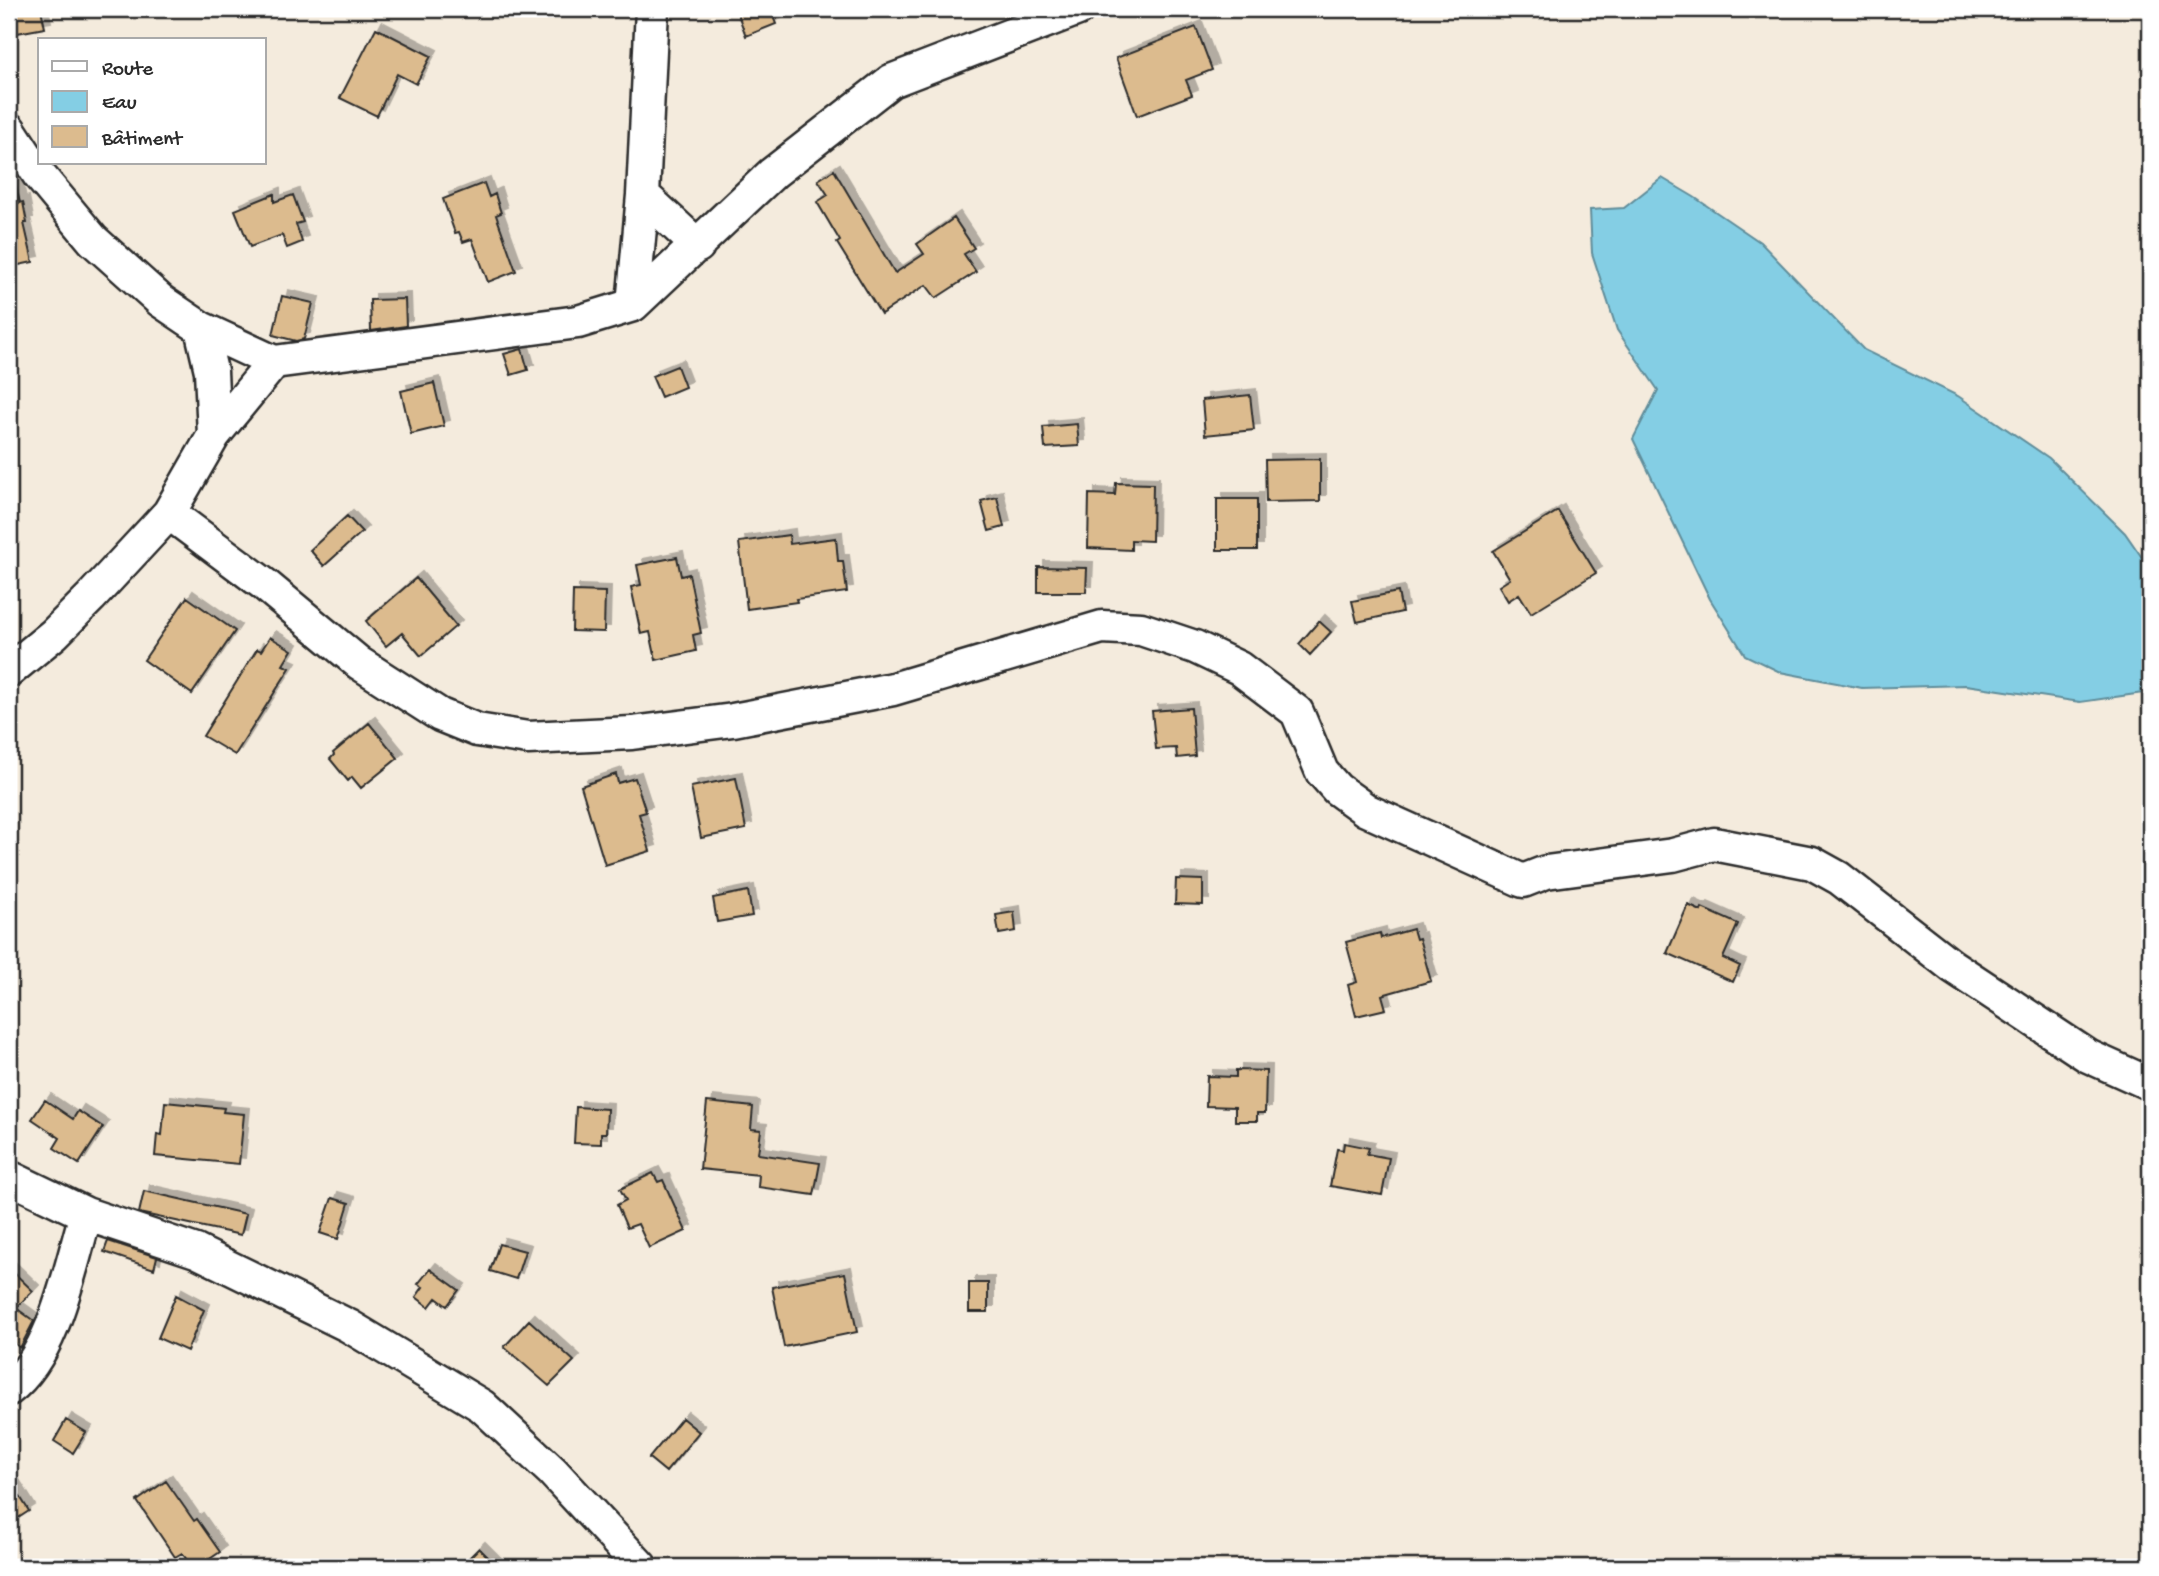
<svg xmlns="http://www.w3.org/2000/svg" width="2159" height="1576" viewBox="0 0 2159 1576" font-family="'Gochi Hand',sans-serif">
	<defs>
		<filter id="shadow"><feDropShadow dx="6" dy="-6" stdDeviation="0" flood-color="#0004"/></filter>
	</defs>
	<rect width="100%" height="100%" fill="#f4ebdd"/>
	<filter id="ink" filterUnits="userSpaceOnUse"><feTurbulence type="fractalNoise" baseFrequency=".0143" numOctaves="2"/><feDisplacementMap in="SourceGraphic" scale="14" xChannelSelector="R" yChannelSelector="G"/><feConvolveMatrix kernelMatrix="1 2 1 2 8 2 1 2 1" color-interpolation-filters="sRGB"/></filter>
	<g filter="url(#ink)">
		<path fill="#84cee4" stroke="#608d9a" stroke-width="2" d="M1662,178L1694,197L1760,242L1864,350L1958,396L2049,458L2125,533L2150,569V688L2143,693L2080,702L1966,685L1862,688L1780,672L1745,655L1710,599L1633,439L1658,390L1617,330L1592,253L1590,210L1624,208Z"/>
		<path fill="#dcbb8e" stroke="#2b2b2b" stroke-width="2" filter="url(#shadow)" d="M21,9H41L45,28L17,33L13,10Z
			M736,9H770L776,24L746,36Z
			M1196,27L1212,70L1186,80L1192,95L1137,116L1116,58Z
			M376,28L431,56L416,84L397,74L377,116L340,98Z
			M834,170L895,273L924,254L917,244L954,218L974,248L964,254L976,272L936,298L926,285L881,314L837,243L840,241L817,202L828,195L818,180Z
			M484,183L489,197L495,194L501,213L496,215L516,271L488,282L472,239L463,242L459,232L455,233L443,199Z
			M16,186L20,203L23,202L27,223H24L33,262L9,267V187Z
			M274,194V202L293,195L303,222L296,224L302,242L287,248L282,235L250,247L235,210Z
			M282,296L313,303L304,339L296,341L273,335Z
			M405,299L406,326L371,331L370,300Z
			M522,349L528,370L511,375L504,354Z
			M677,366L685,387L661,397L652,376Z
			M434,383L444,426L411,434L401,391Z
			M1250,395L1254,430L1205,435L1202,400Z
			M1077,424L1079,446L1045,448L1043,427Z
			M1320,459V501L1266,502L1265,460Z
			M1116,483L1153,484L1152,541L1131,540V550L1088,548L1089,494L1115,495Z
			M997,497L1004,527L989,531L981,501Z
			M1217,499H1257V550H1217Z
			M1558,511L1596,573L1531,613L1519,594L1508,601L1499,586L1510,579L1493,551Z
			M347,516L362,532L324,566L310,550Z
			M789,535L790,544L836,538L838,561H843L847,592L796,599L797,602L747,609L739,542Z
			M677,557L681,576L689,574L701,633L693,635L696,651L656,660L650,632L641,634L631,587L641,585L637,565Z
			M1038,567L1087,568L1086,592H1038Z
			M416,578L456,626L421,656L402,633L386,646L366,621Z
			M573,591L605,592L604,632L572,631Z
			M1398,592L1402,612L1357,622L1352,601Z
			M187,597L235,631L192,694L144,660Z
			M1319,621L1331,632L1310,655L1299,644Z
			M270,637L292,650L283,665L290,668L235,755L203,736L257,649L261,651Z
			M1191,708L1195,756L1177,758L1176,748L1156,749L1152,711Z
			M369,723L398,758L361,788L352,777L348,781L330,759L334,755L333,753Z
			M616,774L618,783L635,778L646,812L639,814L650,851L605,865L581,786Z
			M736,778L746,829L701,838L691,787Z
			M1176,879L1203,880V905L1175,904Z
			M748,891L752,916L717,922L713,898Z
			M1688,905L1701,911L1702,908L1738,924L1723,958L1740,966L1733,982L1667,953Z
			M1014,912L1016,931L999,934L996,915Z
			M1413,929L1416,939L1419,938L1431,981L1382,995L1386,1009L1356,1016L1348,985L1357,982L1346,942L1380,933L1381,938Z
			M1236,1070L1266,1071L1265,1113H1257V1121H1235V1107L1206,1106L1207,1076L1236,1077Z
			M45,1100L73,1119L78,1111L103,1127L79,1164L54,1148L60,1138L32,1119Z
			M165,1102L224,1108L223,1112L244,1114L239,1164L155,1156L157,1134L162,1135Z
			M707,1102L753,1107L751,1129L761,1130L758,1154L820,1163L814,1195L758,1187L759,1175L700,1169Z
			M576,1107L607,1109L606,1133H601V1144L574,1143Z
			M1344,1143L1369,1148L1367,1154L1389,1158L1382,1195L1330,1186L1337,1149L1343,1150Z
			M653,1173L658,1182L663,1180L686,1231L649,1248L638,1224L627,1228L617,1205L626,1200L620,1189Z
			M144,1191L246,1214L241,1235L139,1213Z
			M332,1198L349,1203L338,1239L320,1233Z
			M108,1241L157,1257L154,1269L104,1252Z
			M499,1244L525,1251L516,1279L490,1271Z
			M9,1268L33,1291L16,1308L34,1321L20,1348L9,1339Z
			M430,1269L459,1290L447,1306L436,1298L429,1307L416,1297L423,1287L418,1284Z
			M845,1273L857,1332L784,1347L772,1287Z
			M969,1283H988V1312H969Z
			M176,1295L204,1310L187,1351L158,1338Z
			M529,1320L574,1361L549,1386L504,1347Z
			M682,1418L699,1432L666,1472L649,1458Z
			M66,1420L86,1432L73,1453L54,1441Z
			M9,1479L29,1511L9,1524Z
			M166,1481L194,1521L197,1519L220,1552L198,1567H192L182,1553L175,1557L137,1501Z
			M479,1548L498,1567H460Z"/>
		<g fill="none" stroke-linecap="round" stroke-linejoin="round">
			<g stroke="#2b2b2b" stroke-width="37">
				<path id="minor" d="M9,129L39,175L93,240L161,301L201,328L274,362L578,322L633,305L773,173L891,81L1078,9
					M643,195L698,246
					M633,305L643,195L652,9
					M201,328L211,371L214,435
					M169,513L264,584L359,663L440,715L477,730L528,738L632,733L733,720L893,689L1102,627L1141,629L1195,647L1239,668L1297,712L1322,772L1337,789L1366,810L1523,881L1546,872L1673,855L1714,844L1812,863L1839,878L1952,966L2088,1056L2150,1084
					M9,671L54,634L91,597L169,513L214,435L274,362
					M9,1177L86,1214L196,1251L349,1326L482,1406L552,1471L641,1567
					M9,1389C55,1354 70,1267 86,1214"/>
			</g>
			<use href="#minor" stroke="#fff" stroke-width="32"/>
		</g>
	</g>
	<rect width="2159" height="1576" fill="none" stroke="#fff" stroke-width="35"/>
	<rect x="18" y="18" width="2124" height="1541" fill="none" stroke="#2b2b2b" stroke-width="2.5" filter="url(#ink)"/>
	<rect x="38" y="38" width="228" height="126" fill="#ffffff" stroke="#aaaaaa" stroke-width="2"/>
	<rect x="52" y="61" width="35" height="10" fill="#ffffff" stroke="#aaaaaa" stroke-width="2"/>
	<text x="102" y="74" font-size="21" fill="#2b2b2b">Route</text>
	<rect x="52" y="91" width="35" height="21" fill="#84cee4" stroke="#aaaaaa" stroke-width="2"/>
	<text x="102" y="108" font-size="21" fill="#2b2b2b">Eau</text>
	<rect x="52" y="126" width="35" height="21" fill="#dcbb8e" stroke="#aaaaaa" stroke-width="2"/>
	<text x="102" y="144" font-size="21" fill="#2b2b2b">Bâtiment</text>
</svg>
